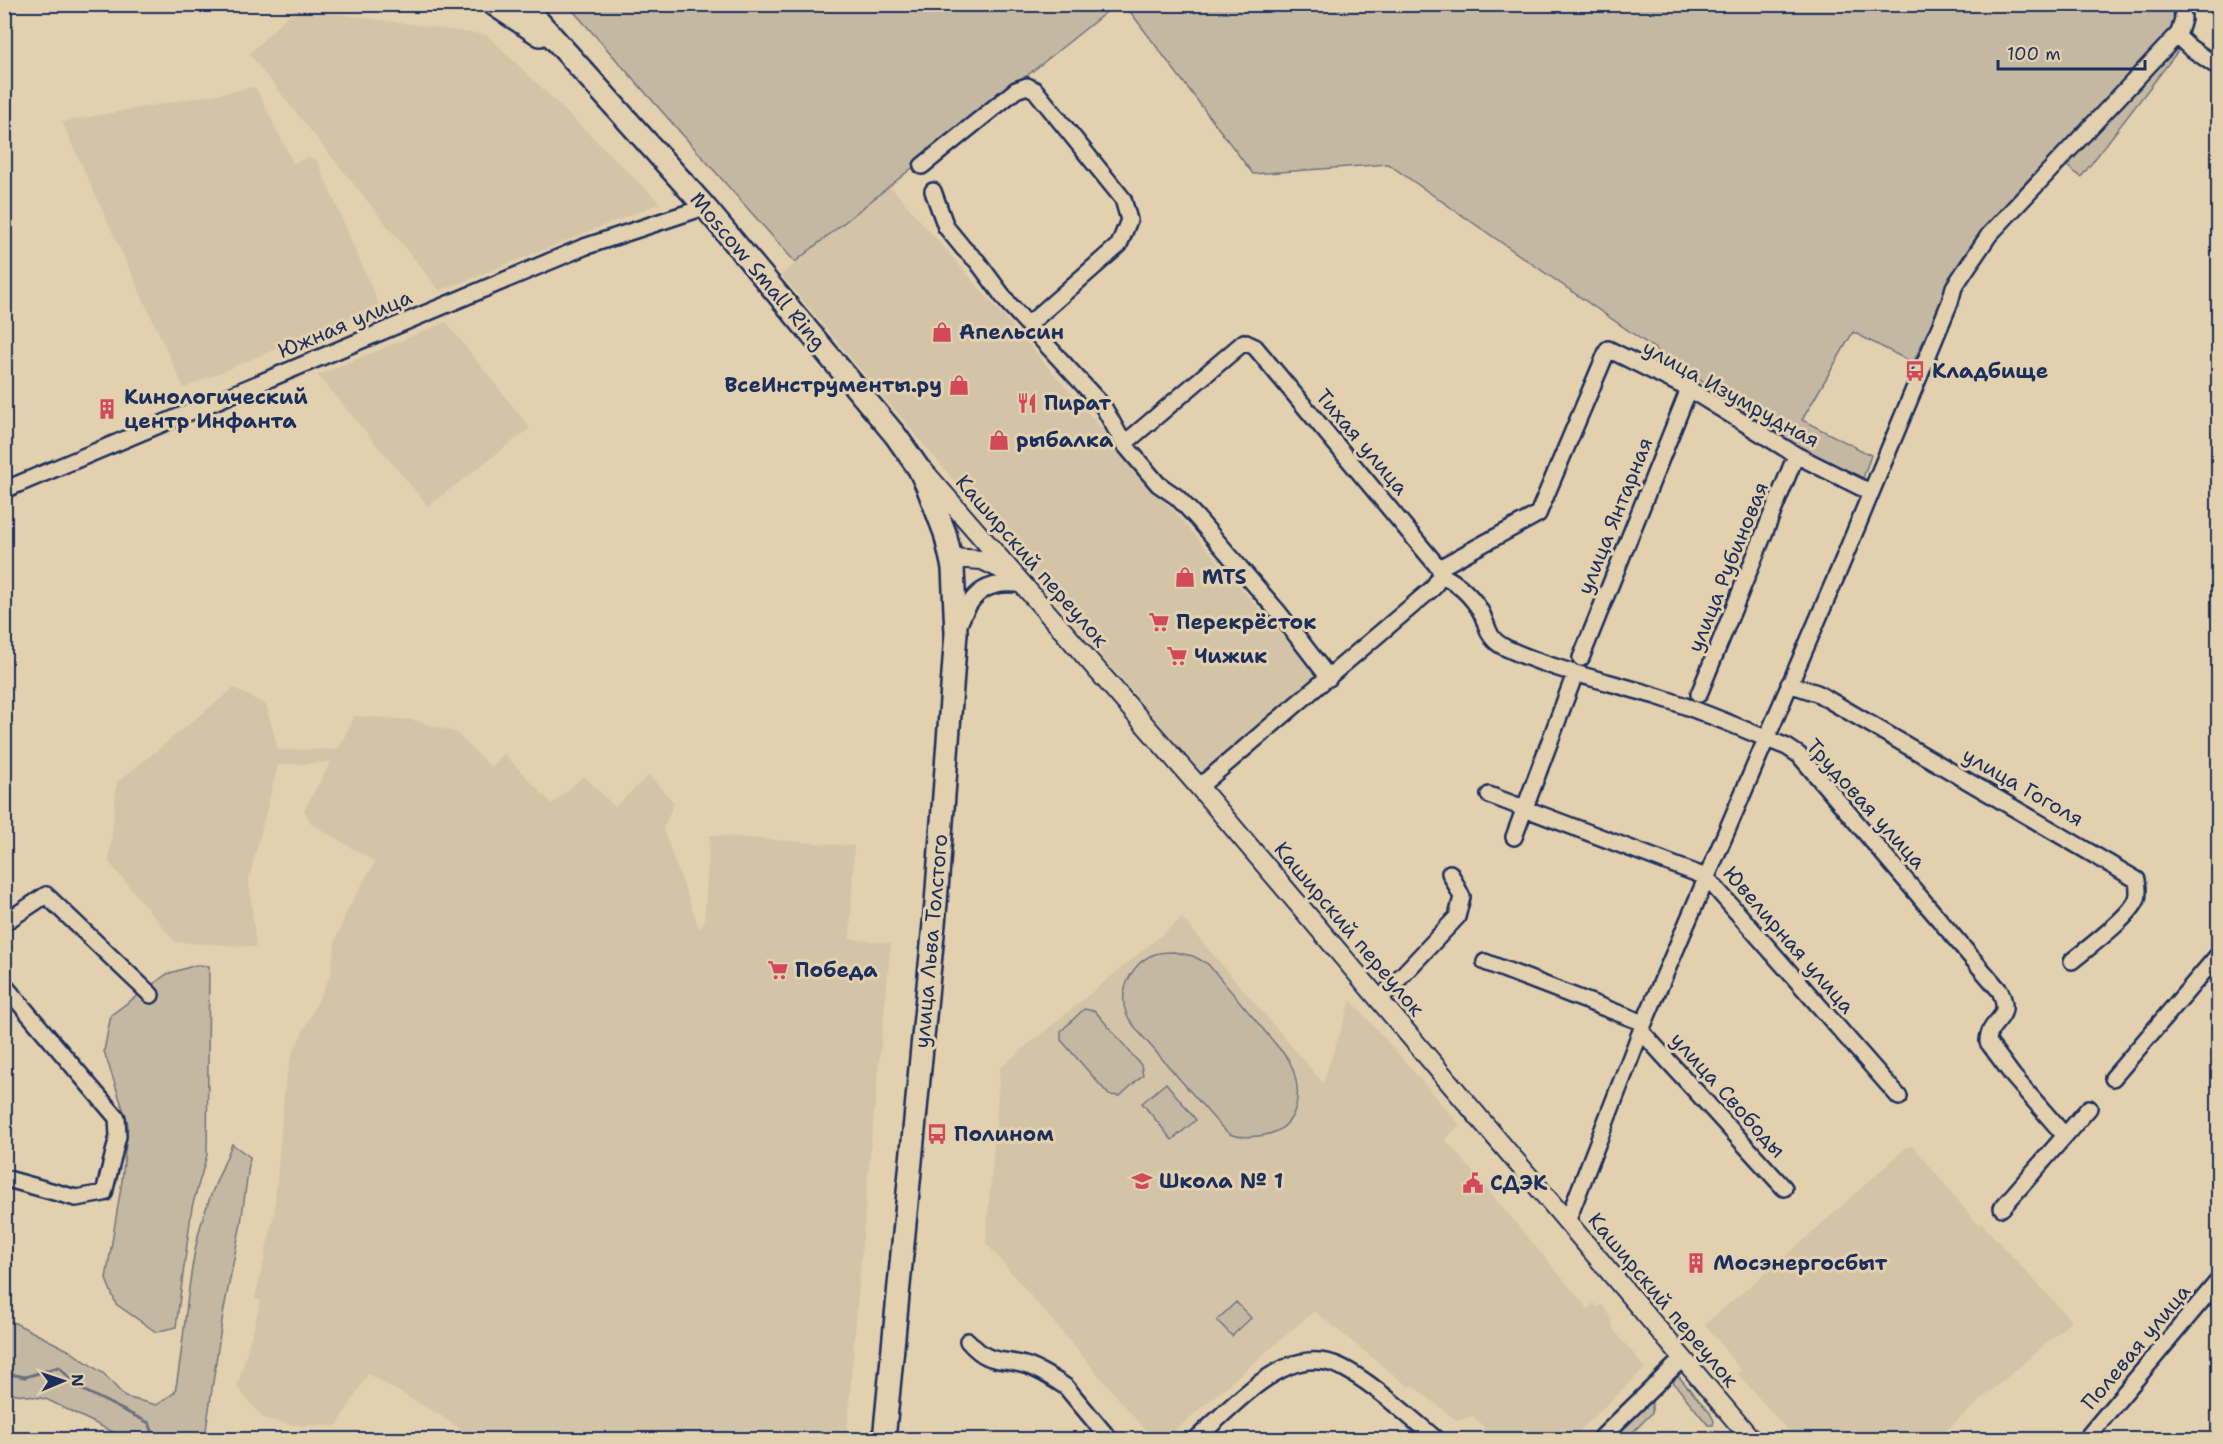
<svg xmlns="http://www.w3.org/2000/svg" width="2223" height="1444" viewBox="0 0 2223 1444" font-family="'Shantell Sans',sans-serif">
	<rect width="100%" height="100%" fill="#e2d0ae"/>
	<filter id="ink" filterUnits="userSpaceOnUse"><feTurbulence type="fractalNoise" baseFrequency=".0167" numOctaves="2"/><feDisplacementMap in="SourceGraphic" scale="12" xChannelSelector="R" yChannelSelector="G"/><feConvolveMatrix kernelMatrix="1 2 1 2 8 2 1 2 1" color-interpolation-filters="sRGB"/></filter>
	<g filter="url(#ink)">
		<path fill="#d3c4a8" d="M295,8L487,35L660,203L440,291L249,54Z
			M255,87L293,163L308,157L317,161L379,305L184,388L62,122Z
			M890,186L1317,675L1202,775L781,275Z
			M446,322L530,428L428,506L318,375Z
			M234,688L266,705L278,750L338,749L355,716L413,720L455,732L491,767L504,754L552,804L584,776L615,807L649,775L674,803L663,829L699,928L704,924L710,835L854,846L850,939L891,943L869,1164L846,1439H474L443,1417L368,1374L337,1426L292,1425L263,1418L237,1387L261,1301L255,1298L274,1215L285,1082L292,1054L331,974L335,942L347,911L375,862L312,824L304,810L331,762L278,765L249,879L256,947L175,942L109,862L117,780H120Z
			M1182,918L1323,1083L1351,1000L1460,1125L1445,1139L1588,1309L1594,1303L1597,1307L1602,1305L1611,1318L1613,1329L1645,1368L1571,1439L1506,1440L1494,1436L1485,1439L1483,1426L1473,1416L1457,1421L1412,1385L1409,1387L1314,1311L1165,1439H1153L986,1243L1000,1068Z
			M1913,1146L1978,1225L1981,1223L2072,1321L1936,1439L1928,1431L1919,1439H1795L1738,1374L1741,1371L1705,1324L1787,1255L1907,1147Z"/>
		<path fill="#c5b8a2" stroke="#707480" stroke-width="1.5" d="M2187,4L2188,38L2081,177L2058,159L1948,288L1913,363L1853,332L1802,420L1871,455L1862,481L1788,441L1388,164L1253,174L1125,5Z
			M568,5H1115L795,262Z
			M1174,952L1193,956L1208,964L1289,1060C1304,1092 1301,1132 1258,1136C1249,1137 1238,1138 1230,1134C1225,1131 1220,1125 1216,1121L1137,1030C1134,1025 1128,1019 1126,1013C1118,991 1132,962 1155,954C1160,952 1168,952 1174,952Z
			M196,965L209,966L207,1155L192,1207L176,1327L156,1332L116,1304L106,1279L122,1181L128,1124L104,1051L111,1015L167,974Z
			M1084,1009L1095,1011L1141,1065L1143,1075L1120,1096L1109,1095L1061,1040V1031Z
			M1166,1083L1196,1120L1172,1140L1142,1103Z
			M232,1144L250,1157L241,1223L223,1314L206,1430L208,1439L135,1440L123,1437L46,1399L5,1392V1318L68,1350L104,1374L125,1397L157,1405L175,1392C185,1341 186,1287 198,1236C205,1205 220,1174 232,1144Z
			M1236,1302L1251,1318L1232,1336L1217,1320Z
			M1679,1377L1710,1413L1714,1421L1713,1425H1708L1673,1382L1675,1378Z
			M1652,1401V1413L1626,1439L1611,1440L1648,1402Z"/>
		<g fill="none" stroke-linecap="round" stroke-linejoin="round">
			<path stroke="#6a6f7e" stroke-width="3" d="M4,1373L25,1377L59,1367L79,1388L149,1423L156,1440"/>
			<g stroke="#1b2f5e" stroke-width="20">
				<path id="minor" d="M2177,36L2189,47L2218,67
					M922,166L1016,90L1027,86L1035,90L1123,199L1129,220L1119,245L1029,324
					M933,191L946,227L964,249L977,261L1008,303L1103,406L1124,444L1158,484L1177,497L1197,518L1279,613L1329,678
					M1124,444L1244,342L1255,347L1439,568L1441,575
					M4,490L584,247L705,207
					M1439,568L1538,514L1608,349L1689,389L1796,455L1870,492
					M1441,575C1457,582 1472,596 1481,612C1489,628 1487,639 1506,648C1555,671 1608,681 1659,697C1703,711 1745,730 1787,747L1799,755L2000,991C2014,1022 1988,1018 1988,1042L2013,1076L2065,1136
					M958,627C971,592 987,579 1025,585
					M1581,658L1689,389
					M1789,684L1817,693L2137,880C2138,887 2139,893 2137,899C2131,916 2088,948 2072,961
					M1699,694L1796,455
					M1199,787L1433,588L1441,575
					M1489,795L1706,877L1899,1097
					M1514,837L1575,674
					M4,923L46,895L151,995
					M1485,962L1644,1023
					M4,985L117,1118L118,1136L104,1193L76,1198L4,1178
					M1379,1000L1457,917L1462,897L1450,873
					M1641,1031L1784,1188
					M2113,1078L2218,955
					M2002,1208L2089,1108
					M1567,1222L1644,1023L1839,570L1950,302L1954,287L1989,235L2179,33L2183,19L2182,4
					M968,1341C990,1366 1000,1357 1028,1366C1042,1371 1054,1379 1066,1387L1110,1440
					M1195,1440C1223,1415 1255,1380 1289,1366C1303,1360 1319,1359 1334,1364C1363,1374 1412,1419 1437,1440
					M1599,1440L1683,1358
					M2085,1440L2218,1281"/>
			</g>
			<g stroke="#1b2f5e" stroke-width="22">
				<path id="major" d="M923,470L1199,787L1752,1440
					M951,558L982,560L1009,573"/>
			</g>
			<g stroke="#1b2f5e" stroke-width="26">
				<path id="highway" d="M493,4L540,35
					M523,4L705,207L896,436L919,469L927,486L945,533L953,568L956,633L936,903L884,1440"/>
			</g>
			<use href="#minor" stroke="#e2d0ae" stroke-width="15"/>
			<use href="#major" stroke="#e2d0ae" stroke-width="18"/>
			<use href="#highway" stroke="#e2d0ae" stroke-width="21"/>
		</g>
	</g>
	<defs>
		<g id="shop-bare" transform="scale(1.62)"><path d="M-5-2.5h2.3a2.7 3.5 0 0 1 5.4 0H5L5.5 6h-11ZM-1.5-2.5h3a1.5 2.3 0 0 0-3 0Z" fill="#d1495b" stroke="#e2d0ae" stroke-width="2.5" paint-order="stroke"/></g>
		<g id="bus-bare" transform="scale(1.62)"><path d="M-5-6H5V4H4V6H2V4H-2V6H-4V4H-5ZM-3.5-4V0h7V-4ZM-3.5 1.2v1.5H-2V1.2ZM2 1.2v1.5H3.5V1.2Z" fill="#d1495b" stroke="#e2d0ae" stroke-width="2.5" paint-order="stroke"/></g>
		<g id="restaurant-bare" transform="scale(1.62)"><path d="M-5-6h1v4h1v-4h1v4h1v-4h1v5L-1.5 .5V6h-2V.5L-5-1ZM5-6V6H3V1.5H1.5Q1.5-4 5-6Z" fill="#d1495b" stroke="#e2d0ae" stroke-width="2.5" paint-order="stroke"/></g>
		<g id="building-bare" transform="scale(1.62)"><path d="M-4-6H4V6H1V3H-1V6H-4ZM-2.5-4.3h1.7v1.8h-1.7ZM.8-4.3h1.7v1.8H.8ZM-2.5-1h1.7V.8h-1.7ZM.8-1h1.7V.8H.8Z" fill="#d1495b" stroke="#e2d0ae" stroke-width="2.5" paint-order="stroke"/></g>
		<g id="supermarket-bare" transform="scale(1.62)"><path d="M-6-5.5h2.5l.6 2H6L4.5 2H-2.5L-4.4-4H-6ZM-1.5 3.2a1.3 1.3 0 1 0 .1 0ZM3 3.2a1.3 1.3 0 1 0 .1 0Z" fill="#d1495b" stroke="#e2d0ae" stroke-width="2.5" paint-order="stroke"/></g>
		<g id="school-bare" transform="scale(1.62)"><path d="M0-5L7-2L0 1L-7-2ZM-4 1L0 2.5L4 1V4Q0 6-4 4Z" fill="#d1495b" stroke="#e2d0ae" stroke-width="2.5" paint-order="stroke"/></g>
		<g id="civic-bare" transform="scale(1.62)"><path d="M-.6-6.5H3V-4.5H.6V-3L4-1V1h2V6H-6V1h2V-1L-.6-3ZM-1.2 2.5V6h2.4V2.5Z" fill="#d1495b" stroke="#e2d0ae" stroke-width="2.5" paint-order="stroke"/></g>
	</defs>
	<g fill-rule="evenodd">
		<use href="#shop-bare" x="942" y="332"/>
		<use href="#bus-bare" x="1915" y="371"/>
		<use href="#shop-bare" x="959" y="385"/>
		<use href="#restaurant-bare" x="1027" y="403"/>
		<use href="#building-bare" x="107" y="409"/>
		<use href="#shop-bare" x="999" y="440"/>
		<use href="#shop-bare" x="1185" y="577"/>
		<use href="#supermarket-bare" x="1159" y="622"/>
		<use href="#supermarket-bare" x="1177" y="656"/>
		<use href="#supermarket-bare" x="778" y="970"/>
		<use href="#bus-bare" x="937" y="1134"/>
		<use href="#school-bare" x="1142" y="1181"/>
		<use href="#civic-bare" x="1473" y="1183"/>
		<use href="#building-bare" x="1696" y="1263"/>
	</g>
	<g text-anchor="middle" stroke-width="6" stroke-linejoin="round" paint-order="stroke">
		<g font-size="21" fill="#1b2f5e" stroke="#e2d0ae">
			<text transform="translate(758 271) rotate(50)" y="7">Moscow Small Ring</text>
			<text transform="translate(345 324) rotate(-23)" y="7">Южная улица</text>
			<text transform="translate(1731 394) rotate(29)" y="7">улица Изумрудная</text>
			<text transform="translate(1362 442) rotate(50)" y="7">Тихая улица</text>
			<text transform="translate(1615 516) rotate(-68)" y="7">улица Янтарная</text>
			<text transform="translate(1032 561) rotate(49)" y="7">Каширский переулок</text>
			<text transform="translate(1728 567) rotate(-68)" y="7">улица Рубиновая</text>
			<text transform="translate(2023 787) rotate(30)" y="7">улица Гоголя</text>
			<text transform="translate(1866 804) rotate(48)" y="7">Трудовая улица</text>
			<text transform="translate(1349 929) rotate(50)" y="7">Каширский переулок</text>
			<text transform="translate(1789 940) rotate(49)" y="7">Ювелирная улица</text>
			<text transform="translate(931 941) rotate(-85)" y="7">улица Льва Толстого</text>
			<text transform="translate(1728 1095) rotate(48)" y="7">улица Свободы</text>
			<text transform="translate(1663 1300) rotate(50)" y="7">Каширский переулок</text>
			<text transform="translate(2136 1347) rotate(-50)" y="7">Полевая улица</text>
		</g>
		<g font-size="21" font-weight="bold" fill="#1b2f5e" stroke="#e2d0ae" text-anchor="start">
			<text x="959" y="339">Апельсин</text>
			<text x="1932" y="378">Кладбище</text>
			<text x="942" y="392" text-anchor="end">ВсеИнструменты.ру</text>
			<text x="124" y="404">Кинологический<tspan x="124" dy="24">центр Инфанта</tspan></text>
			<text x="1044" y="410">Пират</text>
			<text x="1016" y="447">рыбалка</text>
			<text x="1202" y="584">MTS</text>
			<text x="1176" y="629">Перекрёсток</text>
			<text x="1194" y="663">Чижик</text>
			<text x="795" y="977">Победа</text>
			<text x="954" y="1141">Полином</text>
			<text x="1159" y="1188">Школа № 1</text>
			<text x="1490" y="1190">СДЭК</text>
			<text x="1713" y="1270">Мосэнергосбыт</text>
		</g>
	</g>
	<rect width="2223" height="1444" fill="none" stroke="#e2d0ae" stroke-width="24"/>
	<rect x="12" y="12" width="2199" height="1420" fill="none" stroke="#1b2f5e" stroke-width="2" filter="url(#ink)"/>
	<g transform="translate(63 1381) rotate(88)" stroke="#e2d0ae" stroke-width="4.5" paint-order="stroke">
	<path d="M0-4.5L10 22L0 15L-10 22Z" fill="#1b2f5e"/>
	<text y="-9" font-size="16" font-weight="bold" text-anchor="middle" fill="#1b2f5e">N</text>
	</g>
	<path d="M1998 60v9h147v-9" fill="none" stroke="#1b2f5e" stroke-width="3"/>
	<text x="2007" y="60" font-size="18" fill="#1b2f5e" stroke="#e2d0ae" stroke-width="4.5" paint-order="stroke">100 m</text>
</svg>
